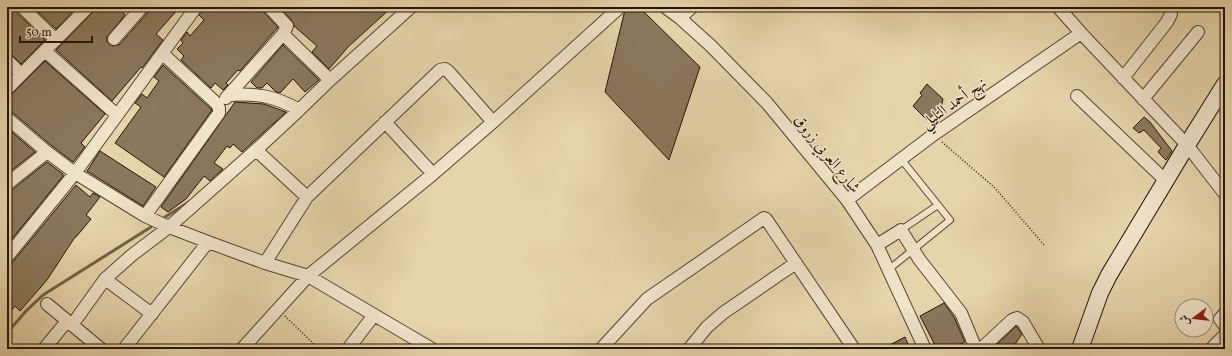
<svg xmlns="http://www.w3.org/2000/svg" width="1232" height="356" viewBox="0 0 1232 356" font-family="Vollkorn,Amiri,serif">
	<rect width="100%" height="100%" fill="#e6d4aa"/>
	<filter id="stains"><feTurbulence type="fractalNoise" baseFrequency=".005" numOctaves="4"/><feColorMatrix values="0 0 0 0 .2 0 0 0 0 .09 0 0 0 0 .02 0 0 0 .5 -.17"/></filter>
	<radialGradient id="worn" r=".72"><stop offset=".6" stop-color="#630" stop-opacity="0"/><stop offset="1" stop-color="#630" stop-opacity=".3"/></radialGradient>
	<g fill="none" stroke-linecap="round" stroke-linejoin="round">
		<path stroke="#726047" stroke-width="3" d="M165,217L189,202
			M7,333L26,311L43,295L151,227"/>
	</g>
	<path fill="#8a785b" stroke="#261406" d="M7,7H11L45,40L21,64L12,55L7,52Z
		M33,7H77L56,29Z
		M95,7H126L122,11L125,15L107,37V42L113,46L120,44L148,12L149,7H180L156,34L163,40L142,68L141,67L112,101L56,50L93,12Z
		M204,7H259L278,27L240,71L238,70L226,83L228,85L223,90L215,83L211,88L181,60L184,56L177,49L183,43L181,40L187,32L190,36L204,20L199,15Z
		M289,7H392L348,47L329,69L312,52L317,46L294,26L292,21L284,12Z
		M627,7H639L700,67L669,160L605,92L624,14Z
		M283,45L319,80L305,92L293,79L280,93L276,92L267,83L262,88H257L251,82Z
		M45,61L105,114L81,143L85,147L73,162L52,146L12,112L7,111V98L12,94Z
		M163,65L212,110L164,177L115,143L141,107L135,103L142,94L147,98L159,81L154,77Z
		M927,84L943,99L941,109L927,120L913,106L922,95L920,93Z
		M235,102L264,104L286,112L242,152L233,144L230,148L227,146L214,163L223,169L210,181L204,176L186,199L168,212L161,207Z
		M1144,117L1150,122L1172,151L1166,160L1158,152L1161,148L1144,130L1139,133L1133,128Z
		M7,128L35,152L7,174Z
		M100,151L156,187L143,206L87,171Z
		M47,162L63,174V176L7,245V191L12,190Z
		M76,185L90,197L93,193L100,197L86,215L91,219L76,237H75L47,280L20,311L15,306L7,316V269Z
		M944,303L954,317L965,342L949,349H937L920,316Z
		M1016,326L1022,334L1012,349H992Z
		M905,337L910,349H882Z"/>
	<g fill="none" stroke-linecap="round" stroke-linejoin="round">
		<g stroke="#56442f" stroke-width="8">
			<path id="lane" d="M901,230L938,205
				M888,270L950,220L901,159"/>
		</g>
		<g stroke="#56442f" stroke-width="14">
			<path id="street" d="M22,7L56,40
				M665,7L680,18L711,46L767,103L847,200L877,245L925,349
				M1058,7L1081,33L1187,145L1225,194
				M680,18L692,7
				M283,34L330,80
				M114,39L142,7
				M45,51L117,115
				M7,60L21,74
				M1123,78L1167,22L1171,14L1170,7
				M7,89L88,7
				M229,95C256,93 275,96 299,110L330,80L411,7
				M1077,96L1166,181
				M226,98L283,34L287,26L269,7
				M1143,99L1198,32
				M7,118L47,152L75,173L145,216L169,227L208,242L265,263L308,276L432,349
				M385,122L433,174
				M256,150L299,110
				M7,184L47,152
				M847,200L933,135L1081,33
				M145,216L219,113V108L216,103L163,54
				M877,245L901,230L919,259L961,313L976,349
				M7,257L75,173L196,7
				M265,263L307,197L440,70L445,69L448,71L493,122
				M105,279L152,314
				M47,304L101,349
				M1225,313L1220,319L1225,326
				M72,325L105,279L132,255L169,227L256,150L307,197
				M44,349L67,321
				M124,349L208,242
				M242,349L308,276L433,174L493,122L620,7
				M348,349L374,315
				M601,349L647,299L764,218L766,219L854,349
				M689,349L707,327L723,313L796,263
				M981,349L1012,320L1017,318L1023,322L1039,349
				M1211,349L1225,335"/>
		</g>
		<g stroke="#261406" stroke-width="18">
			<path id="secondary" d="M1080,349L1100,293L1109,275L1187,145L1225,84"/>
		</g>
		<path stroke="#261406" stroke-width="1.5" stroke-dasharray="1 2" stroke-linecap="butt" d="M942,142L995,188L1045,246
			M285,316L319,349"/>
		<use href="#lane" stroke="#efe3c8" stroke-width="6"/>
		<use href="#street" stroke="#efe3c8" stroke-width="12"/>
		<use href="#secondary" stroke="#efe3c8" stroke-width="16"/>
	</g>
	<g text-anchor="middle" stroke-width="3" stroke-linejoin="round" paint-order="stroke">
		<g font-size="16" fill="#261406" stroke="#efe3c8">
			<text transform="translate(953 102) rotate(-35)" y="6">نهج أحمد التليلي</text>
			<text transform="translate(828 153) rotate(51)" y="6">شارع العربي زروق</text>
		</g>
	</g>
	<rect width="1232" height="356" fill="none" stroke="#e6d4aa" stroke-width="24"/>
	<rect x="8" y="8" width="1216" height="340" fill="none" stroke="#261406" stroke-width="2"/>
	<rect x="12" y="12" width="1208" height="332" fill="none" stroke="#261406"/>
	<g transform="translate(1194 318) rotate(255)"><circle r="19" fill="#efe3c8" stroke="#9f907a"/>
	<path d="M0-3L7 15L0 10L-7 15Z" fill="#8f2418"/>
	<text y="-6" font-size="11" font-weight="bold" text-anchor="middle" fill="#261406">ش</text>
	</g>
	<path d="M20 36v6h72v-6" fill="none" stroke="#261406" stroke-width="2"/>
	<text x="26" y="36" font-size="12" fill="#261406" stroke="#efe3c8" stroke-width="3" paint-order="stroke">50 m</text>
	<rect width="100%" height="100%" filter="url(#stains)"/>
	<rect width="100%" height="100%" fill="url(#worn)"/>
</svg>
